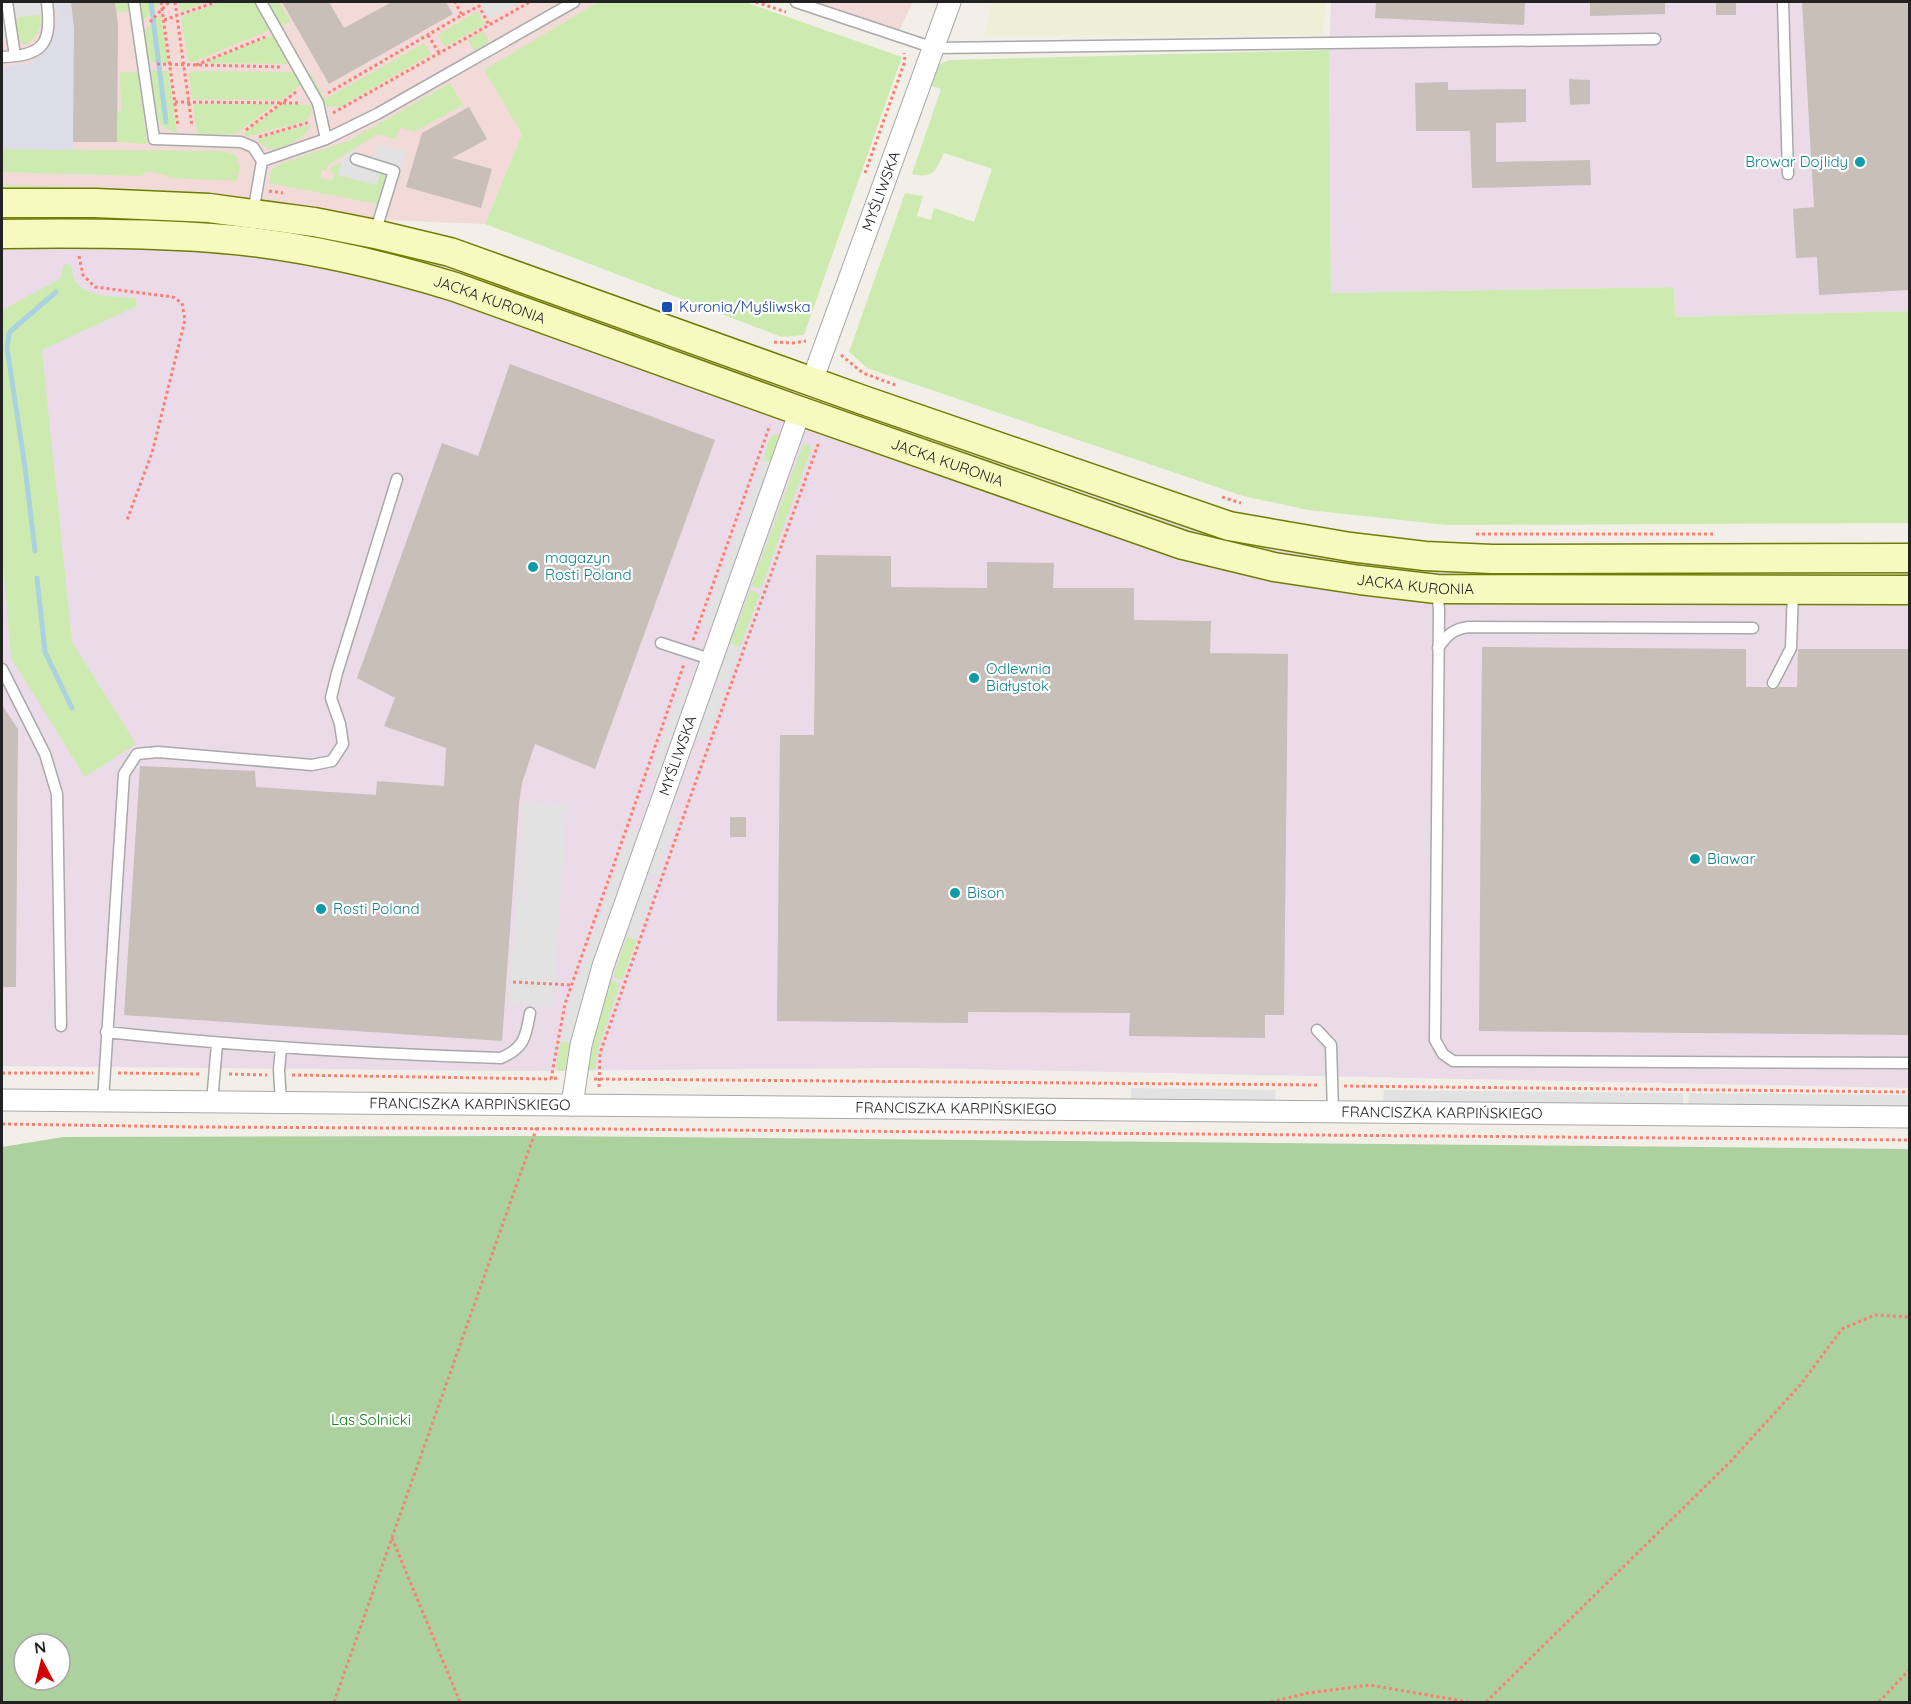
<svg xmlns="http://www.w3.org/2000/svg" width="1911" height="1704" viewBox="0 0 1911 1704" font-family="Quicksand,sans-serif">
	<rect width="100%" height="100%" fill="#f2efe9"/>
	<path fill="#f2dad9" d="M2,2H599L522,134L485,224L2,205Z
		M815,2H913L899,31Z"/>
	<path fill="#ebdbe8" d="M1331,2H1909V311L1675,317L1674,287L1331,293L1329,50Z
		M2,205L205,209L367,236L1279,538L1909,560V1088L911,1068L506,1071L2,1066Z"/>
	<path fill="#eef0d5" d="M992,2H1326L1322,35L984,36Z"/>
	<path fill="#cdebb0" d="M115,2H128L129,11L119,13V11H116Z
		M139,2H159V4L142,22Z
		M179,2H207L181,12Z
		M221,2H254L270,30L193,62H188L181,17Z
		M269,2H279L291,22L281,26L267,3Z
		M598,2H745L902,57L804,335L782,337L485,224L522,134L484,70Z
		M477,11L485,24L445,47L438,35Z
		M161,14L168,63L148,62L144,31Z
		M39,15L41,16C41,28 37,38 27,44H23L18,38L16,20L19,17Z
		M483,31L489,42L474,51L468,40Z
		M273,35L289,64L205,63Z
		M424,43L431,54L340,107H327L307,72L310,73L325,99Z
		M1329,50L1331,293L1674,287L1675,317L1909,311V523L1447,525L1308,510L1243,496L867,368L849,352L905,193L923,196L917,216L931,220L934,208L974,222L992,169L944,153C936,171 933,179 912,174L941,89L930,85C934,71 935,64 950,60Z
		M149,70L168,71L177,133C167,130 160,126 156,117Z
		M189,71L294,72L301,85L281,100L192,99Z
		M120,72H138L147,144L117,142V111H121Z
		M450,83L463,105L414,132L400,127L396,139L378,134L328,165L326,170H322L320,178L332,181L335,174L330,172L331,167L342,162L339,174L377,185L380,172L384,173L385,177L377,204L269,183L271,170L277,165L348,141Z
		M193,104H275L235,134H197Z
		M283,104L311,105L312,112L306,121L249,136L244,135V133Z
		M311,125C308,137 282,150 270,149C265,148 262,144 258,141L262,137Z
		M2,149L223,151L236,155L240,167L237,181L167,178L168,176L148,171L143,174L142,176L2,172Z
		M2,185L84,187V192H2Z
		M87,187L199,192V197L87,192Z
		M64,264L71,265C72,269 72,275 74,279C84,299 117,296 136,298L137,306L42,350L72,642L136,744L85,777L11,658L2,552V310L60,279Z
		M775,434L780,436V444L772,463L763,460L770,437Z
		M803,444L810,445L811,450L761,589L751,586Z
		M750,590L760,594L740,647L730,644Z
		M627,937L637,940L622,980L613,976Z
		M611,980L620,984L598,1049L595,1069L587,1071L591,1048Z
		M561,1041L570,1043L565,1071H558L556,1066Z"/>
	<path fill="#add19e" fill-rule="evenodd" d="M552,1136L1909,1149V1702H2V1147L63,1137ZM24,1644H60V1680H24Z"/>
	<path fill="#e2e2e2" d="M2,2H55L57,13L19,17L16,20L18,38L2,40Z
		M480,2H518L490,18Z
		M378,144L406,152L399,177L380,173L377,185L338,175L344,155L351,151L374,157Z
		M763,460L772,463L752,518L743,515Z
		M741,522L749,526L712,628L703,625Z
		M730,644L740,647L727,685L717,681Z
		M684,681L693,684L660,776L651,773Z
		M715,686L725,690L707,741L697,737Z
		M523,802L567,805L553,1007L509,1004Z
		M668,816L677,819L658,878L648,875Z
		M630,830L641,833L583,1000L570,1043L561,1041L571,999Z
		M646,880L656,883L637,940L627,937Z
		M1131,1088L1276,1090L1275,1102L1131,1100Z
		M1384,1090L1683,1093V1106L1383,1103Z
		M1689,1093L1910,1095L1909,1107L1688,1105Z"/>
	<path fill="#dddde8" d="M55,2H71L74,28L73,150L2,149V67L30,63L41,55L51,44L55,32L57,13Z"/>
	<g fill="none" stroke-linecap="round" stroke-linejoin="round">
		<path stroke="#aad3df" stroke-width="5" d="M151,2L166,122
			M35,551L25,467L7,348L9,333L13,329L56,292
			M37,578L45,652L72,708"/>
	</g>
	<path fill="#c7bfb8" d="M71,2H115L118,25L117,142H73L74,28Z
		M282,2H329L344,28L392,2H446L453,14L329,84Z
		M1376,2H1525L1524,25L1375,18Z
		M1590,2H1665V14L1590,16Z
		M1716,2H1736V15H1716Z
		M1802,2H1910V290L1819,295L1817,257L1796,258L1793,209L1814,207Z
		M1569,79L1590,80V104L1570,105Z
		M1448,82V90L1526,89V122L1496,123V162L1590,160L1591,185L1472,188L1470,131H1416L1415,83Z
		M469,107L487,139L452,158L492,169L481,208L406,187L422,133Z
		M510,364L715,440L595,769L535,744L522,783L519,803L502,1041L124,1015L140,766L255,771L256,787L376,795L377,781L444,786L446,748L384,726L395,698L357,678L442,443L478,456Z
		M816,555L891,556V587L987,588V562L1054,563L1053,588H1134V620L1211,621L1210,653L1288,654L1284,1015H1265V1038L1129,1036L1130,1013L968,1012V1023L777,1021L780,735H814Z
		M1482,647L1746,649V687H1767L1773,690L1779,687H1797L1798,649H1910V1035L1479,1031Z
		M2,705L18,729L16,987H2Z
		M730,817H746V837H730Z"/>
	<g fill="none" stroke-linecap="round" stroke-linejoin="round">
		<g stroke="#a9a9a9" stroke-width="13">
			<path id="lane" d="M7,2L15,56
				M134,2L154,139L241,142L253,147L262,161
				M261,2L318,103L326,139L377,114L574,2
				M796,2L934,48L1655,39
				M1783,2L1788,174
				M2,57C45,56 52,42 47,2
				M356,159L394,171L375,233
				M253,213L262,161L326,139
				M1437,589L1439,610L1435,1040L1443,1054L1453,1061L1910,1063
				M661,643L713,660
				M1438,648C1447,635 1453,629 1469,627L1753,628
				M2,669L45,754L57,794L61,1026
				M1773,683L1791,648L1793,590
				M1317,1030L1331,1045L1333,1112
				M106,1032C238,1046 368,1054 501,1058C524,1048 526,1037 530,1013
				M281,1048L279,1070L281,1103
				M103,1101L124,774L137,754L158,752L312,765L332,761L343,744L340,724L331,698L337,673L397,479
				M212,1102L217,1044"/>
		</g>
		<g stroke="#a9a9a9" stroke-width="23">
			<g id="street">
				<path id="s1" d="M812,381L950,2"/>
				<path id="s2" d="M2,1100L1910,1117"/>
				<path id="s3" d="M572,1105L581,1045L603,966L800,411"/>
			</g>
		</g>
		<g stroke="#707d05" stroke-width="31">
			<g id="secondary">
				<path d="M2,203H95L209,208L314,222L375,234L450,252L863,400L1229,526L1350,547L1425,556L1492,559L1910,558"/>
				<path id="s4" d="M2,234C72,233 142,233 212,238C294,244 377,263 455,287L800,411L1183,545L1274,567L1360,580L1437,589L1910,590"/>
			</g>
		</g>
		<path stroke="#fa8072" stroke-width="3" stroke-dasharray="3 3" stroke-linecap="butt" d="M161,2L178,126
			M175,2L192,126
			M756,2L786,12
			M462,15L479,6L489,25
			M164,20L216,2
			M150,22L169,2
			M428,35L439,53
			M157,64L282,67
			M196,65L265,37
			M328,93L462,15L455,2
			M175,102L301,103
			M333,113L530,2
			M246,130L296,92
			M259,137L310,122
			M865,173L905,61L904,53
			M269,191L283,193
			M79,256L83,275L95,287L173,297L182,303L185,320L152,453L127,520
			M774,342L793,343L806,341
			M841,355L863,373L898,386
			M1222,497L1241,503
			M1476,534H1713
			M693,640L770,425
			M513,982L571,985
			M2,1073H93
			M118,1073L201,1074
			M229,1074L267,1075
			M292,1075L551,1079
			M557,1078L551,1079L565,1004L684,664
			M594,1079L1319,1085
			M1344,1086L1910,1092
			M599,1087L600,1053L696,781L819,442
			M2,1124L199,1127L600,1129L1910,1140
			M392,1538L460,1702
			M334,1702L537,1127
			M1271,1702L1308,1693L1370,1685L1468,1702
			M1486,1702L1731,1461L1801,1384L1842,1329L1875,1315L1910,1317
			M1879,1702L1910,1669"/>
		<use href="#lane" stroke="#fff" stroke-width="10"/>
		<use href="#street" stroke="#fff" stroke-width="21"/>
		<use href="#secondary" stroke="#f7fabf" stroke-width="28"/>
	</g>
	<g fill="#0f9aa8" stroke="#fff" stroke-width="2">
		<circle cx="1860" cy="162" r="6"/>
		<circle cx="533" cy="567" r="6"/>
		<circle cx="974" cy="678" r="6"/>
		<circle cx="1695" cy="859" r="6"/>
		<circle cx="955" cy="893" r="6"/>
		<circle cx="321" cy="909" r="6"/>
	</g>
	<rect fill="#1a4fb4" stroke="#fff" stroke-width="2" x="661" y="301" width="12" height="12" rx="3"/>
	<g text-anchor="middle" stroke-width="4.5" stroke-linejoin="round" paint-order="stroke">
		<g font-size="15" fill="#0d838f" stroke="#fff" text-anchor="start">
			<text x="1848" y="167" text-anchor="end">Browar Dojlidy</text>
			<text x="545" y="563">magazyn<tspan x="545" dy="17">Rosti Poland</tspan></text>
			<text x="986" y="674">Odlewnia<tspan x="986" dy="17">Białystok</tspan></text>
			<text x="1707" y="864">Biawar</text>
			<text x="967" y="898">Bison</text>
			<text x="333" y="914">Rosti Poland</text>
		</g>
		<g font-size="15" fill="#222" stroke="#fff">
			<text dy="5" stroke="none"><textPath href="#s1" startOffset="202">MYŚLIWSKA</textPath></text>
			<text dy="5" stroke="none"><textPath href="#s4" startOffset="495">JACKA KURONIA</textPath></text>
			<text dy="5" stroke="none"><textPath href="#s4" startOffset="981">JACKA KURONIA</textPath></text>
			<text dy="5" stroke="none"><textPath href="#s4" startOffset="1467">JACKA KURONIA</textPath></text>
			<text dy="5" stroke="none"><textPath href="#s3" startOffset="366">MYŚLIWSKA</textPath></text>
			<text dy="5" stroke="none"><textPath href="#s2" startOffset="468">FRANCISZKA KARPIŃSKIEGO</textPath></text>
			<text dy="5" stroke="none"><textPath href="#s2" startOffset="954">FRANCISZKA KARPIŃSKIEGO</textPath></text>
			<text dy="5" stroke="none"><textPath href="#s2" startOffset="1440">FRANCISZKA KARPIŃSKIEGO</textPath></text>
		</g>
		<g font-size="15" fill="#164399" stroke="#fff" text-anchor="start">
			<text x="679" y="312">Kuronia/Myśliwska</text>
		</g>
		<g font-size="15" fill="#0c8416" stroke="#fff">
			<text x="371" y="1425">Las Solnicki</text>
		</g>
	</g>
	<rect width="1911" height="1704" fill="none" stroke="#222222" stroke-width="6"/>
	<g transform="translate(42 1662) rotate(353)"><circle r="28" fill="#ffffff" stroke="#a7a7a7" stroke-width="1.5"/>
	<path d="M0-4.5L10 22L0 15L-10 22Z" fill="#d40000"/>
	<text y="-9" font-size="16" font-weight="bold" text-anchor="middle" fill="#222222">N</text>
	</g>
</svg>
